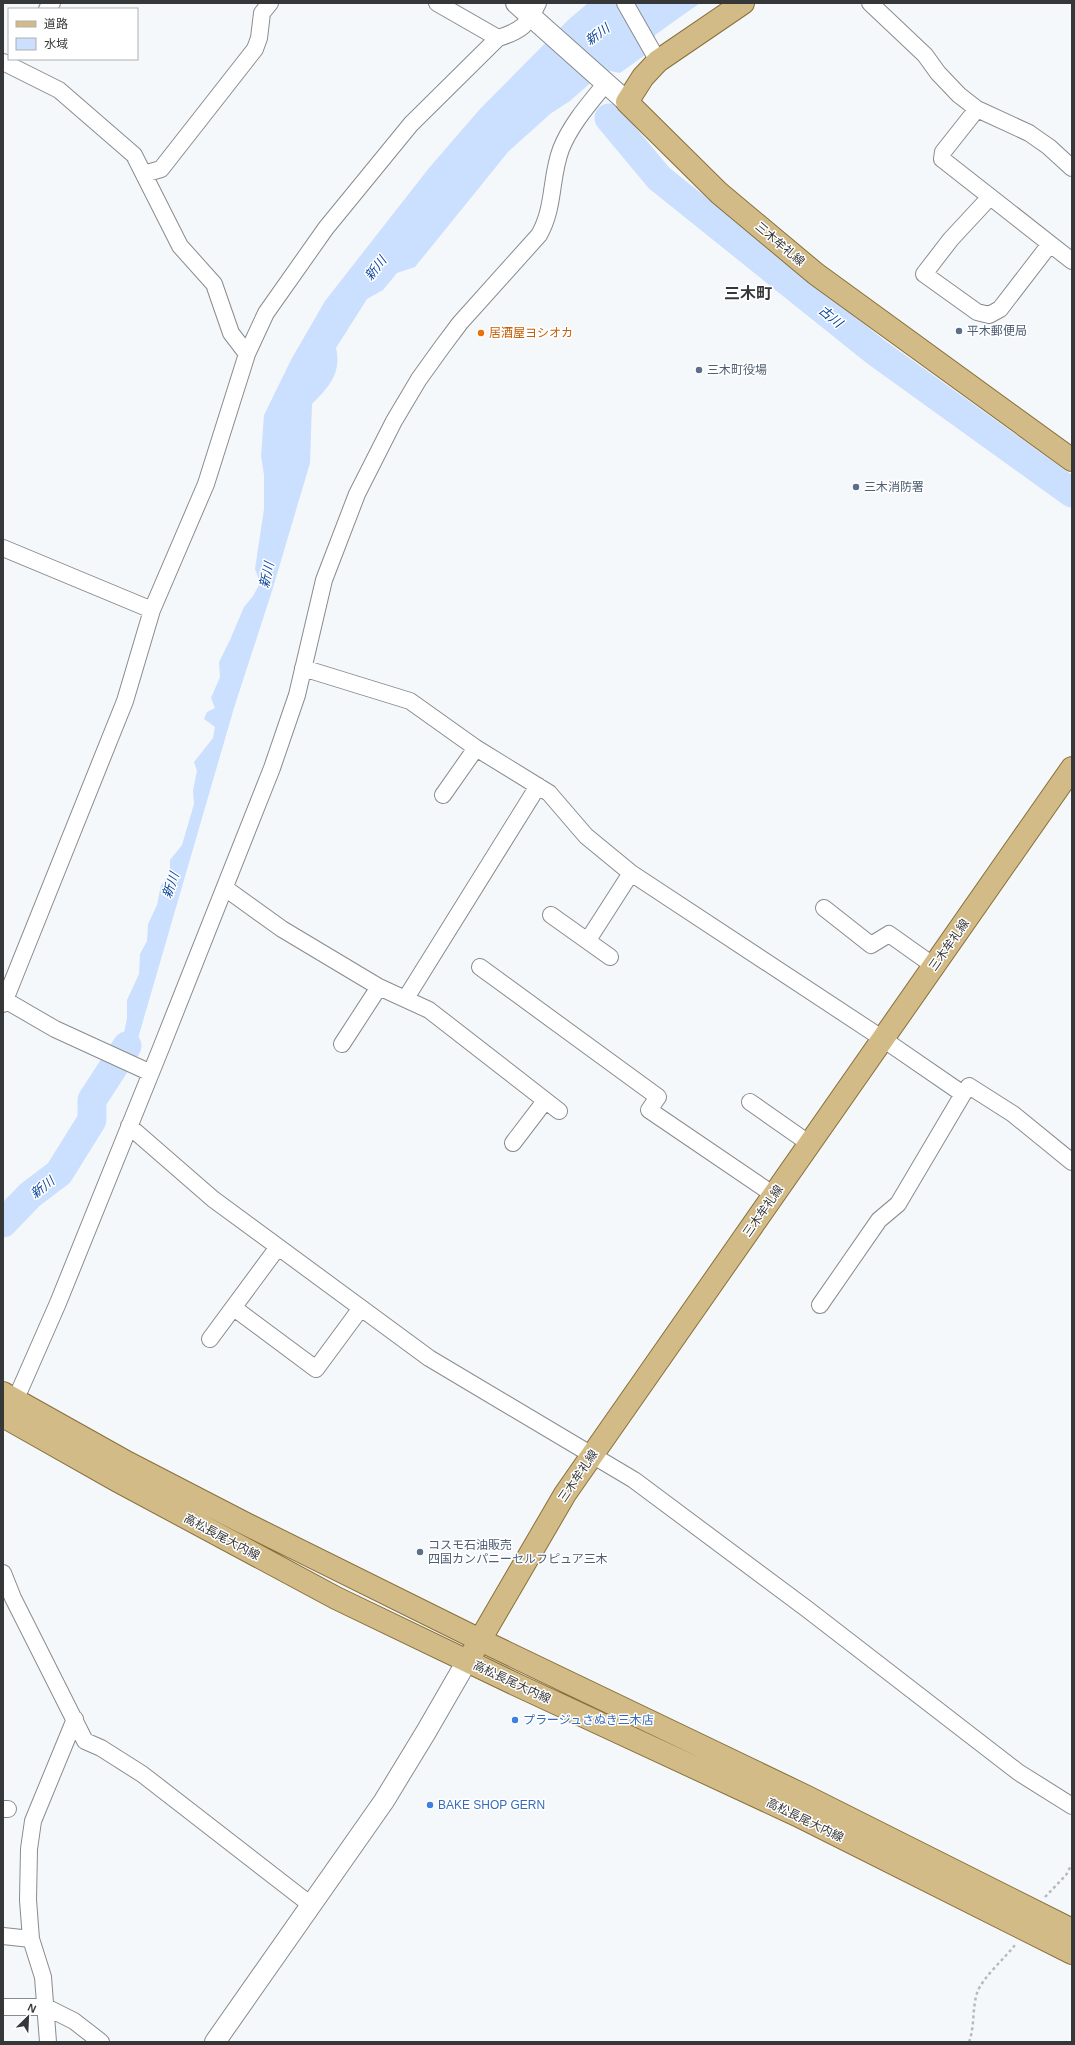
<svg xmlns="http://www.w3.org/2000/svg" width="1075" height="2045" viewBox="0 0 1075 2045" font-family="Helvetica,'Noto Sans JP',sans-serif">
	<rect width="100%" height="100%" fill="#f5f8fb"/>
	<path fill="#cbdffe" d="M588,3H700L655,35V48L620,73L605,70L570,101L550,114L508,152L415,267L397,273L383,290L367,299L336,348C342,373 328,388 312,404L310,463L272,591L234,708L134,1052L115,1085L105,1080L123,1038L127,1018V1000L139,974L140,954L147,941L148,924L157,905L161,885L170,876V860L182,845L194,804L193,790L197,771L194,762L213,738L215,727L204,719L207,712L215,708L211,698L220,677L219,662L230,640L244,607L253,596L260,583L255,569L264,509V475L261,456L264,415L292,358L325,301L429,168L480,109L567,21Z"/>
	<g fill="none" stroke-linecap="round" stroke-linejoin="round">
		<path stroke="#cbdffe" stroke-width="29" d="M609,118L659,178L876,352L1072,493
			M3,1223L30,1195L59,1173L92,1120V1100L127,1046"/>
		<g stroke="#898c8e" stroke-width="18">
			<path id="minor" d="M437,3L498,38C521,31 528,25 538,3
				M625,3L658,61
				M870,3L925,55L938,73L959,95L977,109L1029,133L1049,147L1072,168
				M47,9L52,3
				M3,62L59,90L134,155L180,246L214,284L231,333L247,354
				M977,109L943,152L942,159L1072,261
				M144,174L161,169L255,49L259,38L262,13L270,3
				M990,197L951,239L924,274L977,312L989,315L1000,309L1050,244
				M3,548L152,610
				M303,668L410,701L476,748L549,793L586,836L631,873L883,1039L963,1094L969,1086L1013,1114L1072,1162
				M443,795L476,748
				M225,888L282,929L379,987L429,1010L559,1111
				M824,908L871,945L889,934L934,966
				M551,915L610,957
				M588,940L631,873
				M480,967L658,1097L649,1110L774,1195
				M406,998L538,786
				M5,1000L125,701L152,610L206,484L247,354L266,313L326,228L411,124L498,38
				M3,1004L5,1000L55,1029L151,1073
				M342,1044L379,987
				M750,1102L810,1144
				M129,1126L213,1199L429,1358L634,1480L807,1609L1018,1772L1072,1806
				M513,1143L545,1101
				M820,1305L879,1220L898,1204L963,1094
				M234,1308L316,1369L361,1308
				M210,1339L278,1247
				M11,1410L58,1303L161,1048L272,768L297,695L324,580L357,494L394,421L419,379L442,347L460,323L539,235C555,207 550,178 561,149C571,124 589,104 606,83
				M3,1573L13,1598L85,1741L101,1748L142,1774L311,1905
				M3,1809H8
				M3,1936L31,1939
				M3,2007H46L74,2021L101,2042
				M48,2042L43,1977L31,1939L28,1900L29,1849L33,1821L75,1719"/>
		</g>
		<g stroke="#898c8e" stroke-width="22">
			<path id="tertiary" d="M516,3L627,102
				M215,2042L384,1801L426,1732L467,1661"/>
		</g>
		<g stroke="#897039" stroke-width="24">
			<path id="primary" d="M743,3L658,61L643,77L627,102L719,193L816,274L1072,460
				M3,1393L128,1463L244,1523L480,1640L805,1796L1072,1930
				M3,1416L118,1481L336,1598L517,1685L797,1815L1072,1953
				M473,1652L565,1494L1072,768"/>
		</g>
		<path stroke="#b7b9bb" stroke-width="2.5" stroke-dasharray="3 3" stroke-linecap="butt" d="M1045,1897L1066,1875L1072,1864
			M969,2042C975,2026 972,2009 977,1993C982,1978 1005,1958 1015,1945"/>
		<use href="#minor" stroke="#fff" stroke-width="16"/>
		<use href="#tertiary" stroke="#fff" stroke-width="20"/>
		<use href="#primary" stroke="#d3bb88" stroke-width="22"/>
	</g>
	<g fill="#5c6f8a" stroke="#fff" stroke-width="1.5">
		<circle cx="959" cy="331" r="4"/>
		<circle cx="699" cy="370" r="4"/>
		<circle cx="856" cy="487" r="4"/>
		<circle cx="420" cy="1552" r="4"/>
	</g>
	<circle fill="#e8710a" stroke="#fff" stroke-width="1.5" cx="481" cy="333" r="4"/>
	<g fill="#3f7fe0" stroke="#fff" stroke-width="1.5">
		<circle cx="515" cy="1720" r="4"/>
		<circle cx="430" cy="1805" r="4"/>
	</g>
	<g text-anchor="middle" stroke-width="3" stroke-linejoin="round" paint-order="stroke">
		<g font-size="12" fill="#363738" stroke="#fff">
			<text transform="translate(780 244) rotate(40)" y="4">三木牟礼線</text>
			<text transform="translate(949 945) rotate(-55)" y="4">三木牟礼線</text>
			<text transform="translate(763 1211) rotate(-55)" y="4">三木牟礼線</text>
			<text transform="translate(578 1476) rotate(-56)" y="4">三木牟礼線</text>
			<text transform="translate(222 1537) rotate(28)" y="4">高松長尾大内線</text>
			<text transform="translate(512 1682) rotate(25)" y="4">高松長尾大内線</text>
			<text transform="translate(805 1820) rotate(26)" y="4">高松長尾大内線</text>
		</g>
		<g font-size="12" fill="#4e5e75" stroke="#fff" text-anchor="start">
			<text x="967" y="335">平木郵便局</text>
			<text x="707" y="374">三木町役場</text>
			<text x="864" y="491">三木消防署</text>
			<text x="428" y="1549">コスモ石油販売<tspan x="428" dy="14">四国カンパニーセルフピュア三木</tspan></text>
		</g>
		<g font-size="12" fill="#c56008" stroke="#fff" text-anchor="start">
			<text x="489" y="337">居酒屋ヨシオカ</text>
		</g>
		<g font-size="12" fill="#366cbe" stroke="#fff" text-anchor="start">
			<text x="523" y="1724">プラージュさぬき三木店</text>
			<text x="438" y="1809">BAKE SHOP GERN</text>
		</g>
		<g font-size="13" font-style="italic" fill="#0c479c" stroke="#fff">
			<text transform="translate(597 34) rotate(-36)" y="5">新川</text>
			<text transform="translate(375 268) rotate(-52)" y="5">新川</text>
			<text transform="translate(831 316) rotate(39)" y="5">古川</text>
			<text transform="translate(266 575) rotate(-78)" y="5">新川</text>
			<text transform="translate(170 885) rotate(-71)" y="5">新川</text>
			<text transform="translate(42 1187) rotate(-39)" y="5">新川</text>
		</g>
		<g font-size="16" font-weight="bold" fill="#363738" stroke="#fff">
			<text x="748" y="299">三木町</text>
		</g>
	</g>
	<rect width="1075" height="2045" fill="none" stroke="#363738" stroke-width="8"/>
	<rect x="8" y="8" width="130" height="52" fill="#ffffff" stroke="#afafaf"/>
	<rect x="16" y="21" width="20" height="6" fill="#d3bb88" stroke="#afafaf"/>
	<text x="44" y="28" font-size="12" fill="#363738">道路</text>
	<rect x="16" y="38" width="20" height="12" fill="#cbdffe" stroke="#afafaf"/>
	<text x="44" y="48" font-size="12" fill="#363738">水域</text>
	<g transform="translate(28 2017) rotate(24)" stroke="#ffffff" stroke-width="3" paint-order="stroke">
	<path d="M0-3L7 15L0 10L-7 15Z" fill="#363738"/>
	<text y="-6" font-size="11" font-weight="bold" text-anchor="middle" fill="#363738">N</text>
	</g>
</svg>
